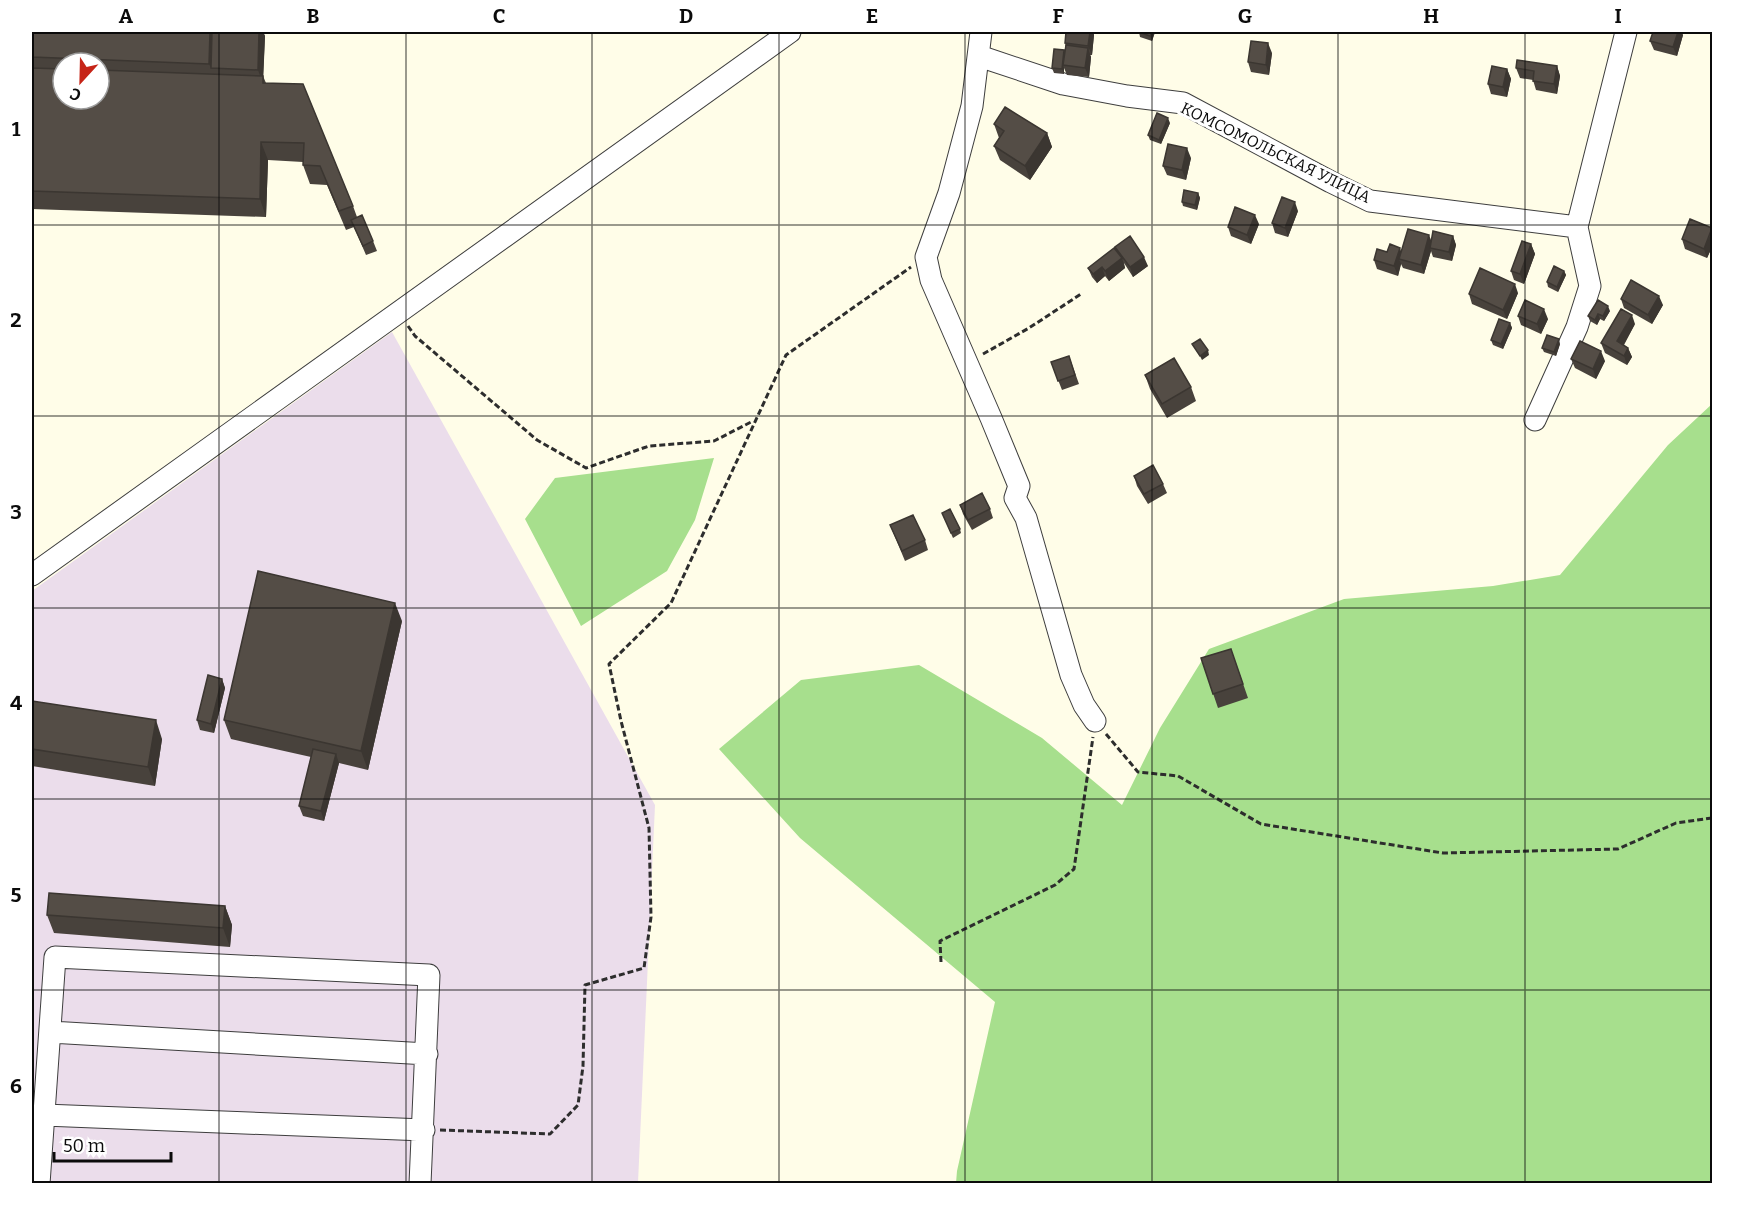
<svg xmlns="http://www.w3.org/2000/svg" width="1744" height="1215" viewBox="0 0 1744 1215" font-family="Bitter,serif">
	<rect width="100%" height="100%" fill="#fffde8"/>
	<path fill="#ebddeb" d="M392,332L655,805L638,1183H32V591Z"/>
	<path fill="#a7df8d" d="M1712,404V1183H956L957,1171L995,1002L800,838L719,749L801,680L919,665L1042,738L1122,805L1160,728L1209,649L1344,599L1493,586L1560,575L1668,445Z
		M714,458L695,520L667,571L581,626L525,519L555,478Z"/>
	<g fill="none" stroke-linecap="round" stroke-linejoin="round">
		<g stroke="#3e3e3e" stroke-width="23">
			<path id="minor" d="M981,32L972,106L949,193L926,257L931,280L991,418L1019,486L1015,498L1026,518L1071,675L1084,705L1095,721
				M979,56L1063,84L1127,96L1183,103L1331,182L1370,201L1577,227
				M1535,420L1577,327L1590,286L1577,227L1626,32
				M32,575L790,32
				M50,1032L427,1054
				M44,1115L424,1130
				M39,1184L55,957L429,975L420,1184"/>
		</g>
		<path stroke="#2d2d2d" stroke-width="3" stroke-dasharray="6 3" stroke-linecap="butt" d="M408,326L415,336L537,440L586,468L649,446L714,441L753,421
			M983,354L1029,328L1081,294
			M1106,734L1138,772L1178,776L1261,824L1443,853L1618,849L1676,823L1712,818
			M941,962L940,941L1055,885L1074,869L1093,737
			M440,1130L550,1134L578,1105L583,1066L585,985L644,968L651,917L649,828L621,721L609,664L671,603L786,355L911,267"/>
		<use href="#minor" stroke="#fff" stroke-width="21"/>
	</g>
	<path fill="#48423c" fill-rule="evenodd" d="M32,32H263L265,36L263,76L266,83L353,206L357,217L373,241L377,251L366,255L354,227L346,230L327,185L310,184L303,165V162L268,160L266,217L32,209ZM63,63H99V99H63Z
		M1066,32H1093L1094,35L1092,55H1090L1091,57L1089,77L1067,75L1064,68V74L1054,73L1052,68L1065,53Z
		M1139,32H1155L1152,41L1140,37Z
		M1683,35L1677,56L1654,50L1650,41Z
		M1272,53L1269,75L1251,72L1248,62Z
		M1557,66L1560,76L1557,94L1536,90L1533,80L1520,78L1516,68Z
		M1507,69L1511,79L1507,97L1491,94L1488,84Z
		M1170,123L1161,144L1150,140L1148,135Z
		M994,124L1047,133L1052,147L1030,180L1000,160L994,146L999,138Z
		M1191,158L1186,180L1167,175L1163,166Z
		M1198,193L1200,198L1197,210L1183,206L1182,202Z
		M1298,211L1288,237L1275,233L1272,223Z
		M1259,224L1251,244L1231,236L1228,227Z
		M1712,228L1713,245L1707,258L1685,249L1682,239Z
		M1453,236L1456,245L1452,261L1433,257L1431,251L1424,274L1403,268L1401,264L1398,276L1377,269L1374,260L1431,241Z
		M1531,244L1535,254L1524,284L1514,280L1511,271Z
		M1115,247L1148,266L1133,277L1124,263L1125,268L1109,281L1105,276L1097,283L1092,277L1088,268L1117,253Z
		M1564,271L1566,275L1558,292L1548,287L1547,282Z
		M1518,293L1507,319L1472,304L1469,294Z
		M1621,299L1663,305L1652,324L1624,308Z
		M1610,311L1604,321L1600,319L1597,325L1590,321L1588,316Z
		M1518,316L1548,319L1541,334L1521,325Z
		M1510,323L1512,328L1503,349L1493,345L1491,340Z
		M1635,324L1624,345L1628,348L1632,357L1627,365L1605,353L1601,343Z
		M1560,344L1556,356L1544,352L1542,348Z
		M1069,356L1079,384L1062,390L1051,362Z
		M1571,359L1605,361L1596,379L1575,368Z
		M1145,375L1191,387L1196,401L1167,418L1150,389Z
		M1134,476L1163,484L1167,493L1148,504L1137,486Z
		M960,505L990,509L993,518L972,530L963,514Z
		M942,513L960,529L961,533L953,538Z
		M890,525L925,540L928,550L905,561Z
		M402,621L368,770L339,763L324,821L303,816L299,806L311,757L231,739L224,720Z
		M1231,649L1248,698L1218,708L1201,658Z
		M222,679L225,688L214,733L200,730L197,720Z
		M32,701L162,739L155,786L32,766Z
		M225,906L232,925L230,947L54,933L47,915Z"/>
	<path fill="#3b3631" d="M210,32H218L211,68L209,64Z
		M259,32H263L265,36L263,84L258,70Z
		M1090,32H1093L1094,35L1092,55L1088,46Z
		M1152,32H1155L1152,41L1150,36Z
		M1678,32H1682L1683,35L1677,56L1673,47Z
		M1268,43L1272,53L1269,75L1266,65Z
		M1088,48L1091,57L1089,77L1085,68Z
		M1064,50L1066,55L1063,65L1064,68V74L1062,69Z
		M1557,66L1560,76L1557,94L1554,84Z
		M1507,69L1511,79L1507,97L1503,87Z
		M1168,118L1170,123L1161,144L1159,140Z
		M1047,133L1052,147L1030,180L1025,166Z
		M261,142L268,160L266,217L260,199Z
		M1187,148L1191,158L1186,180L1182,170Z
		M1198,193L1200,198L1197,210L1195,205Z
		M1295,202L1298,211L1288,237L1285,228Z
		M1255,215L1259,224L1251,244L1247,235Z
		M1713,229V245L1707,258L1704,249Z
		M1429,235L1433,245L1430,248L1431,251L1424,274L1421,265Z
		M1453,236L1456,245L1452,261L1449,252Z
		M1531,244L1535,254L1524,284L1520,274Z
		M1400,248L1403,257L1399,259L1401,264L1398,276L1394,266Z
		M1144,257L1148,266L1133,277L1130,267Z
		M1122,258L1125,268L1109,281L1105,271Z
		M1102,267L1105,276L1097,283L1093,274Z
		M1564,271L1566,275L1558,292L1557,287Z
		M1515,284L1518,293L1507,319L1503,310Z
		M1659,296L1663,305L1652,324L1648,315Z
		M1608,306L1610,311L1604,321L1603,316Z
		M1544,309L1548,319L1541,334L1537,324Z
		M1598,314L1600,319L1597,325L1595,320Z
		M1632,315L1635,324L1620,351L1617,341Z
		M1510,323L1512,328L1503,349L1501,344Z
		M1559,339L1560,344L1556,356L1554,352Z
		M1628,348L1632,357L1627,365L1624,356Z
		M1208,350L1209,355L1202,360L1200,356Z
		M1601,351L1605,361L1596,379L1593,369Z
		M395,603L402,621L368,770L361,751Z
		M222,679L225,688L214,733L211,724Z
		M156,720L162,739L155,786L148,767Z
		M336,754L339,763L324,821L321,811Z
		M225,906L232,925L230,947L223,928Z"/>
	<path fill="#544d46" stroke="#3b3631" stroke-width="1.5" d="M32,32H210L209,64L32,57Z
		M212,32H259L258,70L211,68Z
		M1066,32H1090L1088,46L1065,43Z
		M1139,32H1152L1150,36Z
		M1653,32H1678L1673,47L1650,41Z
		M1251,41L1268,43L1266,65L1248,62Z
		M1066,45L1088,48L1085,68L1063,65Z
		M1054,49L1064,50L1062,69L1052,68Z
		M1517,60L1557,66L1554,84L1533,81L1534,71L1516,68Z
		M1492,66L1507,69L1503,87L1488,84Z
		M32,68L63,69V99H99V70L263,76V83L303,84L353,206L339,211L320,166L303,165L304,143L261,142L260,199L32,191Z
		M1005,107L1047,133L1025,166L994,146L1004,131L994,124Z
		M1157,113L1168,118L1159,140L1148,135Z
		M1168,144L1187,148L1182,170L1163,166Z
		M1184,190L1198,193L1195,205L1182,202Z
		M1282,197L1295,202L1285,228L1272,223Z
		M1235,207L1255,215L1247,235L1228,227Z
		M362,215L373,241L363,246L351,220Z
		M1690,219L1712,228L1704,249L1682,239Z
		M1408,229L1429,235L1421,265L1399,259Z
		M1433,231L1453,236L1449,252L1430,248Z
		M1130,236L1144,257L1130,267L1115,247Z
		M1522,241L1531,244L1520,274L1511,271Z
		M1390,244L1400,248L1394,266L1374,260L1377,249L1387,252Z
		M1114,248L1122,258L1105,271L1102,267L1093,274L1088,268Z
		M1554,266L1564,271L1557,287L1547,282Z
		M1480,268L1515,284L1503,310L1469,294Z
		M1631,280L1659,296L1648,315L1621,299Z
		M1525,300L1544,309L1537,324L1518,316Z
		M1598,300L1608,306L1603,316L1598,314L1595,320L1588,316Z
		M1621,309L1632,315L1617,341L1628,348L1624,356L1601,343Z
		M1499,319L1510,323L1501,344L1491,340Z
		M1547,335L1559,339L1554,352L1542,348Z
		M1200,339L1208,350L1200,356L1192,344Z
		M1580,341L1601,351L1593,369L1571,359Z
		M1069,356L1075,375L1058,381L1051,362Z
		M1174,358L1191,387L1162,404L1145,375Z
		M1153,465L1163,484L1144,494L1134,476Z
		M982,493L990,509L968,520L960,505Z
		M950,509L960,529L951,533L942,513Z
		M913,515L925,540L902,551L890,525Z
		M258,571L395,603L361,751L224,720Z
		M1231,649L1243,684L1213,694L1201,658Z
		M208,675L222,679L211,724L197,720Z
		M32,701L156,720L148,767L32,749Z
		M313,749L336,754L321,811L299,806Z
		M49,893L225,906L223,928L47,915Z"/>
	<path fill="none" stroke="#0b0b0b" stroke-width="1.5" stroke-opacity="0.55" d="M219,32V1184M406,32V1184M592,32V1184M779,32V1184M965,32V1184M1152,32V1184M1338,32V1184M1525,32V1184M32,225H1712M32,416H1712M32,608H1712M32,799H1712M32,990H1712"/>
	<g text-anchor="middle" stroke-width="6" stroke-linejoin="round" paint-order="stroke">
		<g font-size="16" fill="#0b0b0b" stroke="#fff">
			<text transform="translate(1276 152) rotate(26)" y="6">КОМСОМОЛЬСКАЯ УЛИЦА</text>
		</g>
	</g>
	<rect width="1744" height="1215" fill="none" stroke="#ffffff" stroke-width="66"/>
	<g transform="translate(81 81) rotate(202)"><circle r="28" fill="#ffffff" stroke="#9d9d9d" stroke-width="1.5"/>
	<path d="M0-4.5L10 22L0 15L-10 22Z" fill="#c62417"/>
	<text y="-9" font-size="16" font-weight="bold" text-anchor="middle" fill="#0b0b0b">С</text>
	</g>
	<path d="M54 1152v9h117v-9" fill="none" stroke="#0b0b0b" stroke-width="3"/>
	<text x="63" y="1152" font-size="18" fill="#0b0b0b" stroke="#ffffff" stroke-width="4.5" paint-order="stroke">50 m</text>
	<rect x="33" y="33" width="1678" height="1149" fill="none" stroke="#0b0b0b" stroke-width="2"/>
	<g font-size="20" text-anchor="middle" font-weight="bold" fill="#0b0b0b">
		<text x="126" y="23">A</text>
		<text x="313" y="23">B</text>
		<text x="499" y="23">C</text>
		<text x="686" y="23">D</text>
		<text x="872" y="23">E</text>
		<text x="1058" y="23">F</text>
		<text x="1245" y="23">G</text>
		<text x="1431" y="23">H</text>
		<text x="1618" y="23">I</text>
		<text x="16" y="136">1</text>
		<text x="16" y="327">2</text>
		<text x="16" y="519">3</text>
		<text x="16" y="710">4</text>
		<text x="16" y="902">5</text>
		<text x="16" y="1093">6</text>
	</g>
</svg>
